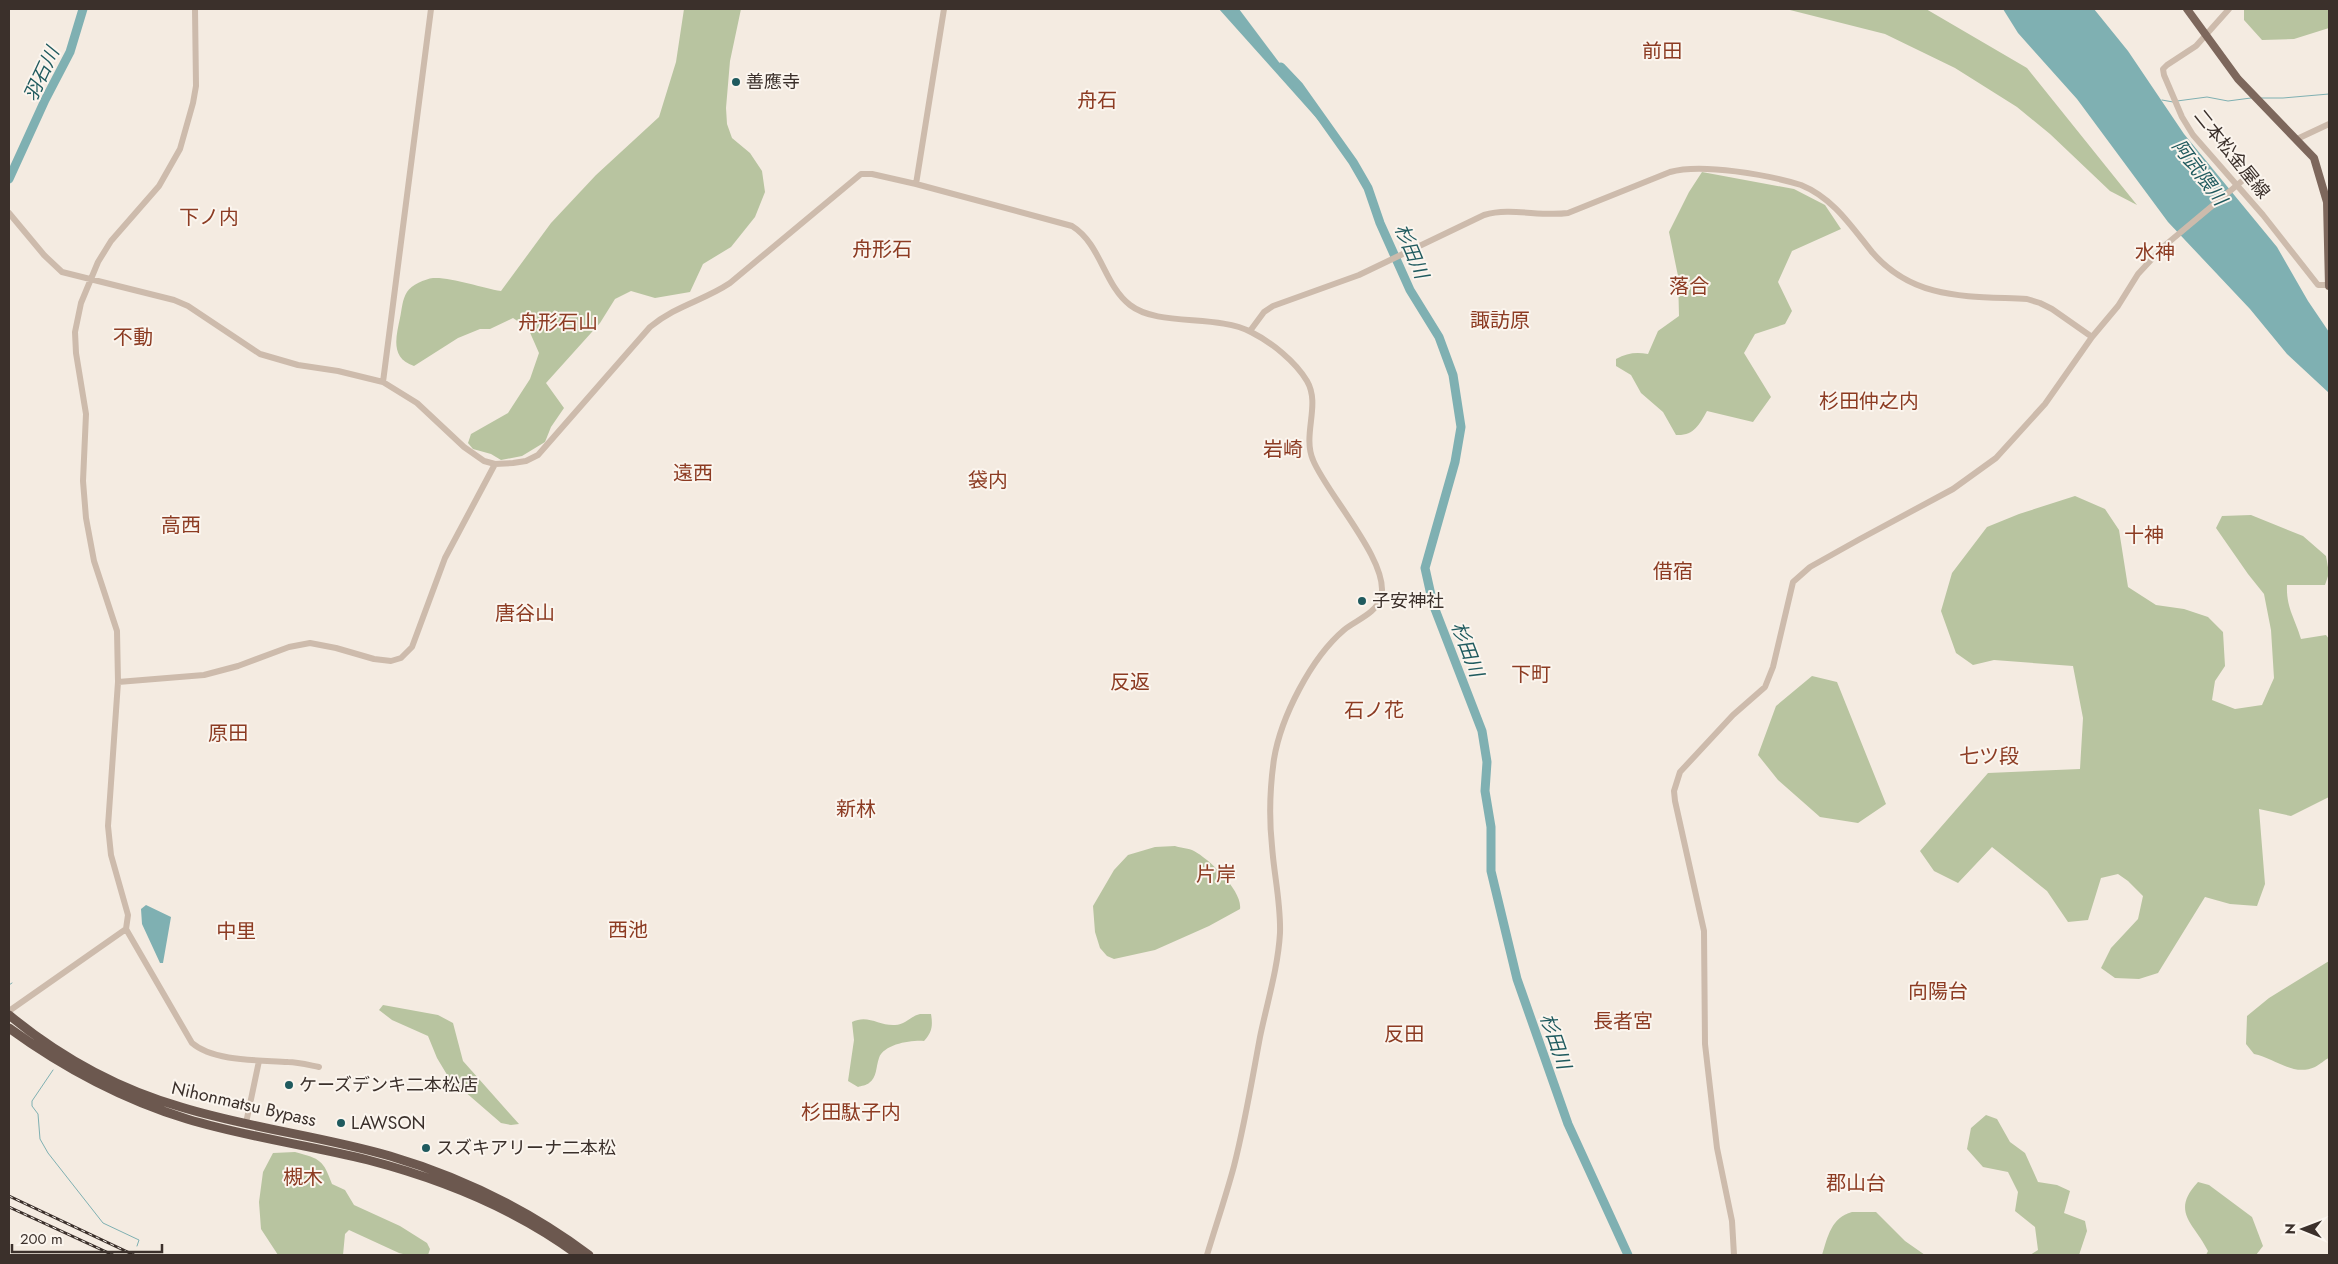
<svg xmlns="http://www.w3.org/2000/svg" width="2338" height="1264" viewBox="0 0 2338 1264" font-family="Jost,'Noto Sans JP',sans-serif">
	<rect width="100%" height="100%" fill="#f4ebe1"/>
	<path fill="#b8c4a0" d="M684,9H741L730,61L726,108L727,124L732,138L750,153L762,171L765,192L755,217L731,247L703,264L690,292L655,298L631,291L615,299L600,323L546,383L564,408L551,427L545,442L522,456L501,460L491,454L473,449L468,443L471,434L508,413L530,379L539,353L528,328L513,318L490,329H480L458,338L414,366C390,358 396,337 400,318C402,309 402,300 407,292C411,285 425,279 433,278C452,277 482,288 501,291L551,223L596,175L659,117L676,62Z
		M1786,9H1926L2027,68L2137,205L2110,191L2050,134L2017,107L1955,68L1885,34Z
		M2244,9H2329V28L2294,39L2262,40L2244,20Z
		M1702,172L1794,189L1825,205L1841,229L1792,251L1778,282L1792,311L1785,324L1755,334L1744,353L1771,397L1753,422L1707,411C1699,425 1694,436 1676,435L1663,412L1641,393L1631,375L1616,366V359C1627,353 1636,352 1648,354L1658,331L1679,316L1678,276L1669,232L1689,192Z
		M2075,496L2105,509L2119,530L2128,587L2156,605L2184,609L2208,617L2223,632L2225,666L2215,681L2212,700L2235,709L2262,705L2274,678L2271,630L2264,594L2248,574L2216,528L2222,516L2251,515L2303,536L2326,556L2329,573L2325,585H2287C2286,608 2295,618 2301,639L2326,635L2329,639V797L2291,816L2259,809L2265,884L2257,906L2230,904L2205,897L2158,973L2139,979L2115,978L2101,968L2111,948L2138,919L2143,896L2128,881L2118,874L2101,878L2088,920L2068,922L2047,891L1992,847L1958,883L1934,871L1920,851L1988,773L2080,769L2083,718L2073,666L1994,660L1973,665L1956,653L1941,611L1952,573L1987,527L2019,514Z
		M1812,676L1837,682L1886,804L1858,823L1820,817L1778,780L1758,755L1776,706Z
		M1175,846C1181,848 1189,848 1194,851C1209,859 1243,891 1240,909L1209,926L1155,950L1114,959L1107,956L1100,948L1095,932L1093,906L1114,870L1128,855L1155,847Z
		M2329,961V1058C2324,1060 2321,1064 2315,1067C2293,1077 2275,1058 2254,1054L2246,1044L2247,1016L2269,998Z
		M383,1005L438,1015L453,1023L463,1061L519,1124L511,1125L501,1123L449,1078L437,1058L428,1036L392,1020L379,1010Z
		M920,1014H931C933,1026 932,1032 924,1041C911,1040 884,1044 879,1058C876,1066 877,1078 869,1083C867,1085 861,1086 858,1087L848,1081L854,1040L852,1022C868,1014 879,1026 895,1025C905,1025 911,1016 920,1014Z
		M1986,1115L1997,1119L2010,1142L2025,1153L2038,1182L2057,1185L2070,1191L2064,1213L2085,1221L2087,1231L2079,1255H2030L2038,1250L2035,1227L2015,1211L2018,1192L2008,1172L1983,1167L1967,1149L1971,1128Z
		M295,1152C321,1159 323,1160 332,1184L345,1190L354,1205L400,1226L427,1243L430,1249L428,1255H407L399,1253L349,1230L345,1234L343,1255H278L261,1229L259,1202L263,1172L273,1153Z
		M2198,1182L2209,1185L2252,1217L2263,1246L2256,1255H2206L2208,1251C2194,1223 2170,1212 2198,1182Z
		M1852,1212H1876L1905,1241L1925,1255H1822C1828,1236 1831,1218 1852,1212Z"/>
	<path fill="#7fb0b2" d="M1219,9H1239L1344,149Z
		M2003,9H2094L2128,51L2184,134L2277,247L2308,301L2329,332V393L2287,354L2250,309L2168,222L2077,99L2018,33Z
		M146,905L171,917L163,963H160L142,924L141,909Z"/>
	<g fill="none" stroke-linecap="round" stroke-linejoin="round">
		<path stroke="#7fb0b2" stroke-width="1" d="M2260,98H2283L2329,94
			M2162,100L2173,102
			M2177,101L2207,97L2228,101L2251,98
			M9,985L12,983
			M53,1070L32,1101V1106L38,1114L40,1139L48,1153L103,1223L139,1240L137,1246"/>
		<path stroke="#7fb0b2" stroke-width="9" d="M1281,67L1299,86L1353,162L1368,188L1380,223L1410,290L1439,337L1453,375L1461,427L1455,462L1425,568L1433,604L1482,731L1487,762L1485,791L1491,827V871L1517,979L1568,1124L1628,1255
			M9,179L45,100L70,52L83,9"/>
		<path stroke="#cdbbac" stroke-width="6" d="M2229,9L2196,46L2167,65L2163,69L2164,75L2182,117L2193,135L2263,215L2318,285H2329
			M2297,139L2329,124
			M916,184L944,9
			M9,213L44,255L62,272L174,300L188,306L260,354L298,365L338,371L383,382L417,403L464,447L484,461L495,464L513,463L526,461L538,455L650,327C677,305 703,301 730,283L861,174H872L916,184L1072,226C1101,244 1104,285 1130,305C1158,327 1217,314 1251,332C1271,342 1295,361 1307,381C1321,405 1302,434 1313,460C1326,493 1391,563 1381,597C1376,614 1356,620 1344,630C1311,658 1281,717 1274,759C1270,787 1269,818 1272,846C1274,875 1281,904 1280,933C1278,968 1267,1003 1260,1037C1252,1080 1245,1123 1234,1166C1226,1196 1216,1225 1207,1255
			M1250,331L1264,312L1273,306L1359,275L1484,215C1511,207 1540,217 1568,213L1670,172C1702,163 1769,175 1801,185C1833,198 1851,226 1872,252C1914,301 1969,296 2027,299L2040,303L2052,309L2092,337
			M383,382L431,9
			M118,682L204,675L238,666L289,647L310,643L336,648L374,659L391,661L401,658L412,647L445,558L495,464
			M126,929L192,1043C214,1062 261,1060 288,1062C298,1062 309,1065 319,1067
			M9,1011L126,929L128,915L111,855L108,826L118,682L117,631L94,561L86,518L83,481L86,414L76,353L75,332L81,303L98,262L111,241L159,186L180,149L193,103L196,86L195,9
			M246,1123L259,1061
			M1734,1255L1732,1221L1717,1148L1705,1044L1704,931L1675,801L1674,791L1680,772L1733,715L1765,687L1773,667L1793,582L1810,567L1860,539L1953,489L1996,458L2045,404L2092,337L2118,306L2138,274L2163,247"/>
		<path stroke="#7d675c" stroke-width="8" d="M2187,9L2238,79L2314,158L2327,202L2329,286"/>
		<path stroke="#6c584f" stroke-width="9" d="M9,1015C60,1057 118,1089 181,1107C249,1128 321,1136 390,1156C461,1177 530,1211 589,1255
			M9,1028C64,1068 122,1099 187,1119C246,1137 308,1145 368,1160C441,1179 517,1210 578,1255"/>
		<g stroke="#3b302b" stroke-width="3">
			<path id="rail" d="M9,1196L134,1255
				M9,1207L113,1255"/>
		</g>
		<use href="#rail" stroke="#fbf5ee" stroke-width="1" stroke-dasharray="4" stroke-linecap="butt"/>
		<path stroke="#cdbbac" stroke-width="6" d="M2163,247L2242,181"/>
	</g>
	<g fill="#1f5a5e" stroke="#fbf5ee" stroke-width="2">
		<circle cx="736" cy="82" r="5"/>
		<circle cx="1362" cy="601" r="5"/>
		<circle cx="289" cy="1085" r="5"/>
		<circle cx="341" cy="1123" r="5"/>
		<circle cx="426" cy="1148" r="5"/>
	</g>
	<g text-anchor="middle" stroke-width="4" stroke-linejoin="round" paint-order="stroke">
		<g font-size="18" fill="#3b302b" stroke="#fbf5ee" text-anchor="start">
			<text x="746" y="88">善應寺</text>
			<text x="1372" y="607">子安神社</text>
			<text x="299" y="1091">ケーズデンキ二本松店</text>
			<text x="351" y="1129">LAWSON</text>
			<text x="436" y="1154">スズキアリーナ二本松</text>
		</g>
		<g font-size="18" fill="#3b302b" stroke="#fbf5ee">
			<text transform="translate(2232 154) rotate(51)" y="6">二本松金屋線</text>
			<text transform="translate(244 1104) rotate(13)" y="6">Nihonmatsu Bypass</text>
		</g>
		<g font-size="19" font-style="italic" fill="#1f5a5e" stroke="#fbf5ee">
			<text transform="translate(41 74) rotate(-65)" y="7">羽石川</text>
			<text transform="translate(2200 172) rotate(53)" y="7">阿武隈川</text>
			<text transform="translate(1412 251) rotate(67)" y="7">杉田川</text>
			<text transform="translate(1468 649) rotate(69)" y="7">杉田川</text>
			<text transform="translate(1556 1041) rotate(71)" y="7">杉田川</text>
		</g>
		<g font-size="20" fill="#8c3b22" stroke="#fbf5ee">
			<text x="1662" y="58">前田</text>
			<text x="1097" y="107">舟石</text>
			<text x="209" y="224">下ノ内</text>
			<text x="882" y="256">舟形石</text>
			<text x="2155" y="259">水神</text>
			<text x="1689" y="293">落合</text>
			<text x="1500" y="327">諏訪原</text>
			<text x="558" y="329">舟形石山</text>
			<text x="133" y="344">不動</text>
			<text x="1869" y="408">杉田仲之内</text>
			<text x="1283" y="456">岩崎</text>
			<text x="693" y="480">遠西</text>
			<text x="988" y="487">袋内</text>
			<text x="181" y="532">高西</text>
			<text x="2144" y="542">十神</text>
			<text x="1673" y="578">借宿</text>
			<text x="525" y="620">唐谷山</text>
			<text x="1531" y="681">下町</text>
			<text x="1130" y="689">反返</text>
			<text x="1374" y="717">石ノ花</text>
			<text x="228" y="740">原田</text>
			<text x="1989" y="763">七ツ段</text>
			<text x="856" y="816">新林</text>
			<text x="1216" y="881">片岸</text>
			<text x="628" y="937">西池</text>
			<text x="236" y="938">中里</text>
			<text x="1938" y="998">向陽台</text>
			<text x="1623" y="1028">長者宮</text>
			<text x="1404" y="1041">反田</text>
			<text x="851" y="1119">杉田駄子内</text>
			<text x="303" y="1184">槻木</text>
			<text x="1856" y="1190">郡山台</text>
		</g>
	</g>
	<rect width="2338" height="1264" fill="none" stroke="#3b302b" stroke-width="20"/>
	<g transform="translate(2303 1229) rotate(271)" stroke="#fbf5ee" stroke-width="4" paint-order="stroke">
	<path d="M0-4L9 19L0 12L-9 19Z" fill="#3b302b"/>
	<text y="-8" font-size="14" font-weight="bold" text-anchor="middle" fill="#3b302b">N</text>
	</g>
	<path d="M12 1244v8h150v-8" fill="none" stroke="#3b302b" stroke-width="2.5"/>
	<text x="20" y="1244" font-size="15" fill="#3b302b" stroke="#fbf5ee" stroke-width="4" paint-order="stroke">200 m</text>
</svg>
